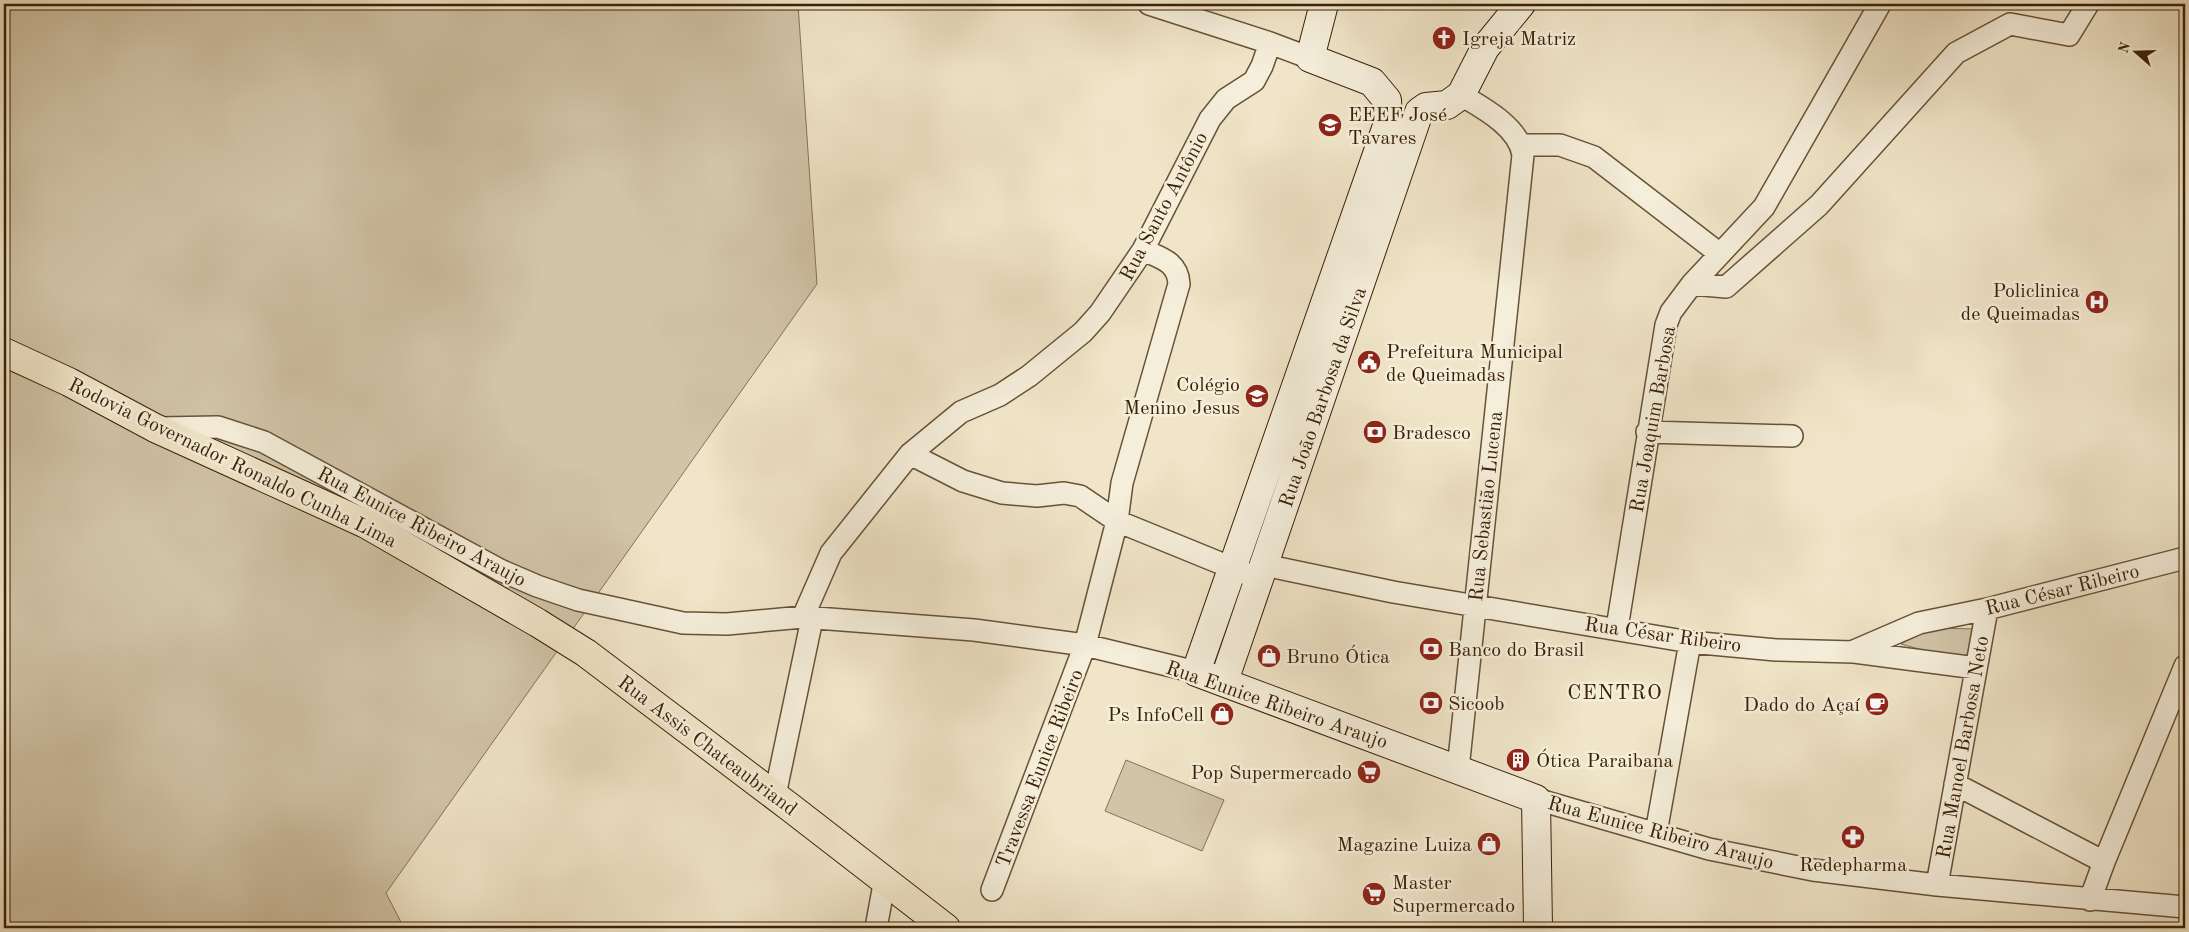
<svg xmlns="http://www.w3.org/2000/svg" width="2189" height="932" viewBox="0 0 2189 932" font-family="'Old Standard TT',serif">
	<rect width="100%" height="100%" fill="#f0e5c8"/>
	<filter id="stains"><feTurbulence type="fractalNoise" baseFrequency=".004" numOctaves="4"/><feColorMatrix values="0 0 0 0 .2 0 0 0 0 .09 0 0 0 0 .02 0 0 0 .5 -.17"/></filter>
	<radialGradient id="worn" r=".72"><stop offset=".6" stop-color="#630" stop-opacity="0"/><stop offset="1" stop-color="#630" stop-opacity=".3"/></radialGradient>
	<path fill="#d1c4a7" stroke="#867256" d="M4,4H798L817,284L386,893L404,928H4Z
		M1930,628L1978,629L1972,657L1926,651L1901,644Z
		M1126,760L1224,800L1202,851L1105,811Z"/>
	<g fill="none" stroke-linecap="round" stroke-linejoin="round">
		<g stroke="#685235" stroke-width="24">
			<path id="street" d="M1149,4L1270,43L1310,58
				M1522,145H1560L1594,157L1720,254
				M1692,284L1726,287L1819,205L1956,53L2010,24L2069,35L2088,4
				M160,428L218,427L264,442L500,570L537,586L578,600L683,623L727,624L803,617L974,630L1085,645L1196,672
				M1647,432L1792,436
				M910,454L963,481L1002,493L1037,496L1064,493L1080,496L1117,521L1247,574
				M1264,565L1393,592L1690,642L1776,650L1854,652L1976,668
				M803,617L831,553L910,454L961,412L1000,395L1029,376L1083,332L1100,313L1143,250L1210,119L1226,99L1254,81L1262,66L1270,43
				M1617,628L1666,325L1671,312L1692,284L1764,207L1880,4
				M1854,651L1919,623L1987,609L2185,558
				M1458,769L1523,155C1519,127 1483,108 1461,95
				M1955,784L2104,862
				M775,795L812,619
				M1536,799L1709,849L1813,870L1937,885L2185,907
				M1656,833L1690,642
				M1937,885L1987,609
				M992,890L1085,645L1117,521L1122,483L1179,284C1178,262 1161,258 1143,250
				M2090,900L2104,862L2185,666
				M876,928L885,879"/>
		</g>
		<g stroke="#3a2104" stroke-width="30">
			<path id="secondary" d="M1324,4L1310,58L1372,82L1387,100L1388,123L1196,672L1536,799L1538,928
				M1224,681L1419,112L1426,107L1447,105L1461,95L1485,48L1521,4"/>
		</g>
		<g stroke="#3a2104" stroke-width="30">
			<path id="highway" d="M4,352L69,382L155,428L366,524L538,623L586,653L791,808L946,928"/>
		</g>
		<use href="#street" stroke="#f5eedb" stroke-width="21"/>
		<use href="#secondary" stroke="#f5eedb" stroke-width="28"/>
		<use href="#highway" stroke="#f0e5c8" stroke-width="28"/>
	</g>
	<defs>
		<g id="church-disc" transform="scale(1.25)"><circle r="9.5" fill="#8f2418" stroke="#f5eedb"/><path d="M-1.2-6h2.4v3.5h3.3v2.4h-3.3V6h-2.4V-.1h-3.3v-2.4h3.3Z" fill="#fff"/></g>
		<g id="school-disc" transform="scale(1.25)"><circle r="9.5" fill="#8f2418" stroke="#f5eedb"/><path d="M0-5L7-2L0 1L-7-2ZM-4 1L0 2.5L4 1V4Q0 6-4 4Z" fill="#fff"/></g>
		<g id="hospital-disc" transform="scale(1.25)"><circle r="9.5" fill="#8f2418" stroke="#f5eedb"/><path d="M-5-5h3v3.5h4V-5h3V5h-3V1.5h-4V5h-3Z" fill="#fff"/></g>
		<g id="civic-disc" transform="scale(1.25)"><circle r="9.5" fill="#8f2418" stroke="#f5eedb"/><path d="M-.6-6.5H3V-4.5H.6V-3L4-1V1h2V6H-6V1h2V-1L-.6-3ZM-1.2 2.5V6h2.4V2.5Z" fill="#fff"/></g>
		<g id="bank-disc" transform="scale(1.25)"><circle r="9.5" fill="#8f2418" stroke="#f5eedb"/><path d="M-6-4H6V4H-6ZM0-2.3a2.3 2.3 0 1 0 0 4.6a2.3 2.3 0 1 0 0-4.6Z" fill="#fff"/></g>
		<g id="shop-disc" transform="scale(1.25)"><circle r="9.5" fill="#8f2418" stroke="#f5eedb"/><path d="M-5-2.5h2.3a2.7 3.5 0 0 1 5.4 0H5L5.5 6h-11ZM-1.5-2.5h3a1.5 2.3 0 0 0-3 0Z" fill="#fff"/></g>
		<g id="cafe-disc" transform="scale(1.25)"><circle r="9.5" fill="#8f2418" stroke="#f5eedb"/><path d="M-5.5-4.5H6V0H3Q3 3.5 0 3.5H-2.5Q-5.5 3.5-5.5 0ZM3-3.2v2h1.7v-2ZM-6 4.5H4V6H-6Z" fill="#fff"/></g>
		<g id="building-disc" transform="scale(1.25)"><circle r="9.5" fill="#8f2418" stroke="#f5eedb"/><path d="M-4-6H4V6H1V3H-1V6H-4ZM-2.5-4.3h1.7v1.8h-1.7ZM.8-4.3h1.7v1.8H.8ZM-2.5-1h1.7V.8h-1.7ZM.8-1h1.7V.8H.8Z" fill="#fff"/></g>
		<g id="supermarket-disc" transform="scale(1.25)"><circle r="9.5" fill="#8f2418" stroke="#f5eedb"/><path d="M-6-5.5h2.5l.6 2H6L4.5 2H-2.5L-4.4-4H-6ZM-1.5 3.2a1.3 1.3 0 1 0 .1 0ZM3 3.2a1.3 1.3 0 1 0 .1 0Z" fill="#fff"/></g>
		<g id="pharmacy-disc" transform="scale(1.25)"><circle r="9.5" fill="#8f2418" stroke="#f5eedb"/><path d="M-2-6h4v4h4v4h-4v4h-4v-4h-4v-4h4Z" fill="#fff"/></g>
	</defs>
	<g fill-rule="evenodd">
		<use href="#church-disc" x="1444" y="38"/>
		<use href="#school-disc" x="1330" y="125"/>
		<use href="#hospital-disc" x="2097" y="302"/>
		<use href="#civic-disc" x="1369" y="362"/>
		<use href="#school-disc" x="1257" y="396"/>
		<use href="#bank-disc" x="1375" y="432"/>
		<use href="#bank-disc" x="1431" y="649"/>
		<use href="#shop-disc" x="1269" y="656"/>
		<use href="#bank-disc" x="1431" y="703"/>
		<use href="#cafe-disc" x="1877" y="704"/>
		<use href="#shop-disc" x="1222" y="714"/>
		<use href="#building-disc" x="1518" y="760"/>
		<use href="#supermarket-disc" x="1369" y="772"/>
		<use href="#pharmacy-disc" x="1853" y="837"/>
		<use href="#shop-disc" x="1489" y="844"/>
		<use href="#supermarket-disc" x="1374" y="894"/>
	</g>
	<g text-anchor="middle" stroke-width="5" stroke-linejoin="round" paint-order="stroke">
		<g font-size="20" fill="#3a2104" stroke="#f5eedb" text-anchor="start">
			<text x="1462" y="45">Igreja Matriz</text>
			<text x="1348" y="121">EEEF José<tspan x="1348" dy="23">Tavares</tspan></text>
			<text x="2080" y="297" text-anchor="end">Policlinica<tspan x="2080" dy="23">de Queimadas</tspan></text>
			<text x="1386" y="358">Prefeitura Municipal<tspan x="1386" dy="23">de Queimadas</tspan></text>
			<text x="1240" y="391" text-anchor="end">Colégio<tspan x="1240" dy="23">Menino Jesus</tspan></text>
			<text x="1392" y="439">Bradesco</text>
			<text x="1448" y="656">Banco do Brasil</text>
			<text x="1286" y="663">Bruno Ótica</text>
			<text x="1448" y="710">Sicoob</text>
			<text x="1860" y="711" text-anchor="end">Dado do Açaí</text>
			<text x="1204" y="721" text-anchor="end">Ps InfoCell</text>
			<text x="1536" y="767">Ótica Paraibana</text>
			<text x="1352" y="779" text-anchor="end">Pop Supermercado</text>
			<text x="1472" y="851" text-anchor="end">Magazine Luiza</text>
			<text x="1853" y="871" text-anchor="middle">Redepharma</text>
			<text x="1392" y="889">Master<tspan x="1392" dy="23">Supermercado</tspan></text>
		</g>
		<g font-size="20" fill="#3a2104" stroke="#f5eedb">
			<text transform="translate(1163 206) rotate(-62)" y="7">Rua Santo Antônio</text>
			<text transform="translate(1322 397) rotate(-71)" y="7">Rua João Barbosa da Silva</text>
			<text transform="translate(1652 419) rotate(-80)" y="7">Rua Joaquim Barbosa</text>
			<text transform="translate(233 462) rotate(26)" y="7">Rodovia Governador Ronaldo Cunha Lima</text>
			<text transform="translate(1485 506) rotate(-84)" y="7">Rua Sebastião Lucena</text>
			<text transform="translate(422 526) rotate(28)" y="7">Rua Eunice Ribeiro Araujo</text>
			<text transform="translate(2062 589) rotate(-14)" y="7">Rua César Ribeiro</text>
			<text transform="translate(1663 634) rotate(8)" y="7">Rua César Ribeiro</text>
			<text transform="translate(1277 704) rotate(19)" y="7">Rua Eunice Ribeiro Araujo</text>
			<text transform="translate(708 745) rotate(37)" y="7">Rua Assis Chateaubriand</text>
			<text transform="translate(1962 747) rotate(-80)" y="7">Rua Manoel Barbosa Neto</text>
			<text transform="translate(1039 768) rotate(-69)" y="7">Travessa Eunice Ribeiro</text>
			<text transform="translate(1661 832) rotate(15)" y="7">Rua Eunice Ribeiro Araujo</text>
		</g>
		<g font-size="21" letter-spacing="1" fill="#3a2104" stroke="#f5eedb">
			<text x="1615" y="699">CENTRO</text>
		</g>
	</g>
	<rect width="2189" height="932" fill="none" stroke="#f0e5c8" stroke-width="20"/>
	<rect x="5" y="5" width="2179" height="922" fill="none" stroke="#3a2104" stroke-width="2.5"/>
	<rect x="10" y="10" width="2169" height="912" fill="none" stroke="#3a2104"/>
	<g transform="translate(2136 52) rotate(290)" stroke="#f5eedb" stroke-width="4" paint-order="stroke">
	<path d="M0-4L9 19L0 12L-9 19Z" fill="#3a2104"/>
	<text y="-8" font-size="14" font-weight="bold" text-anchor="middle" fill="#3a2104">N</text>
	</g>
	<rect width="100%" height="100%" filter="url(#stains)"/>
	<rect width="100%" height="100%" fill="url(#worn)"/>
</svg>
